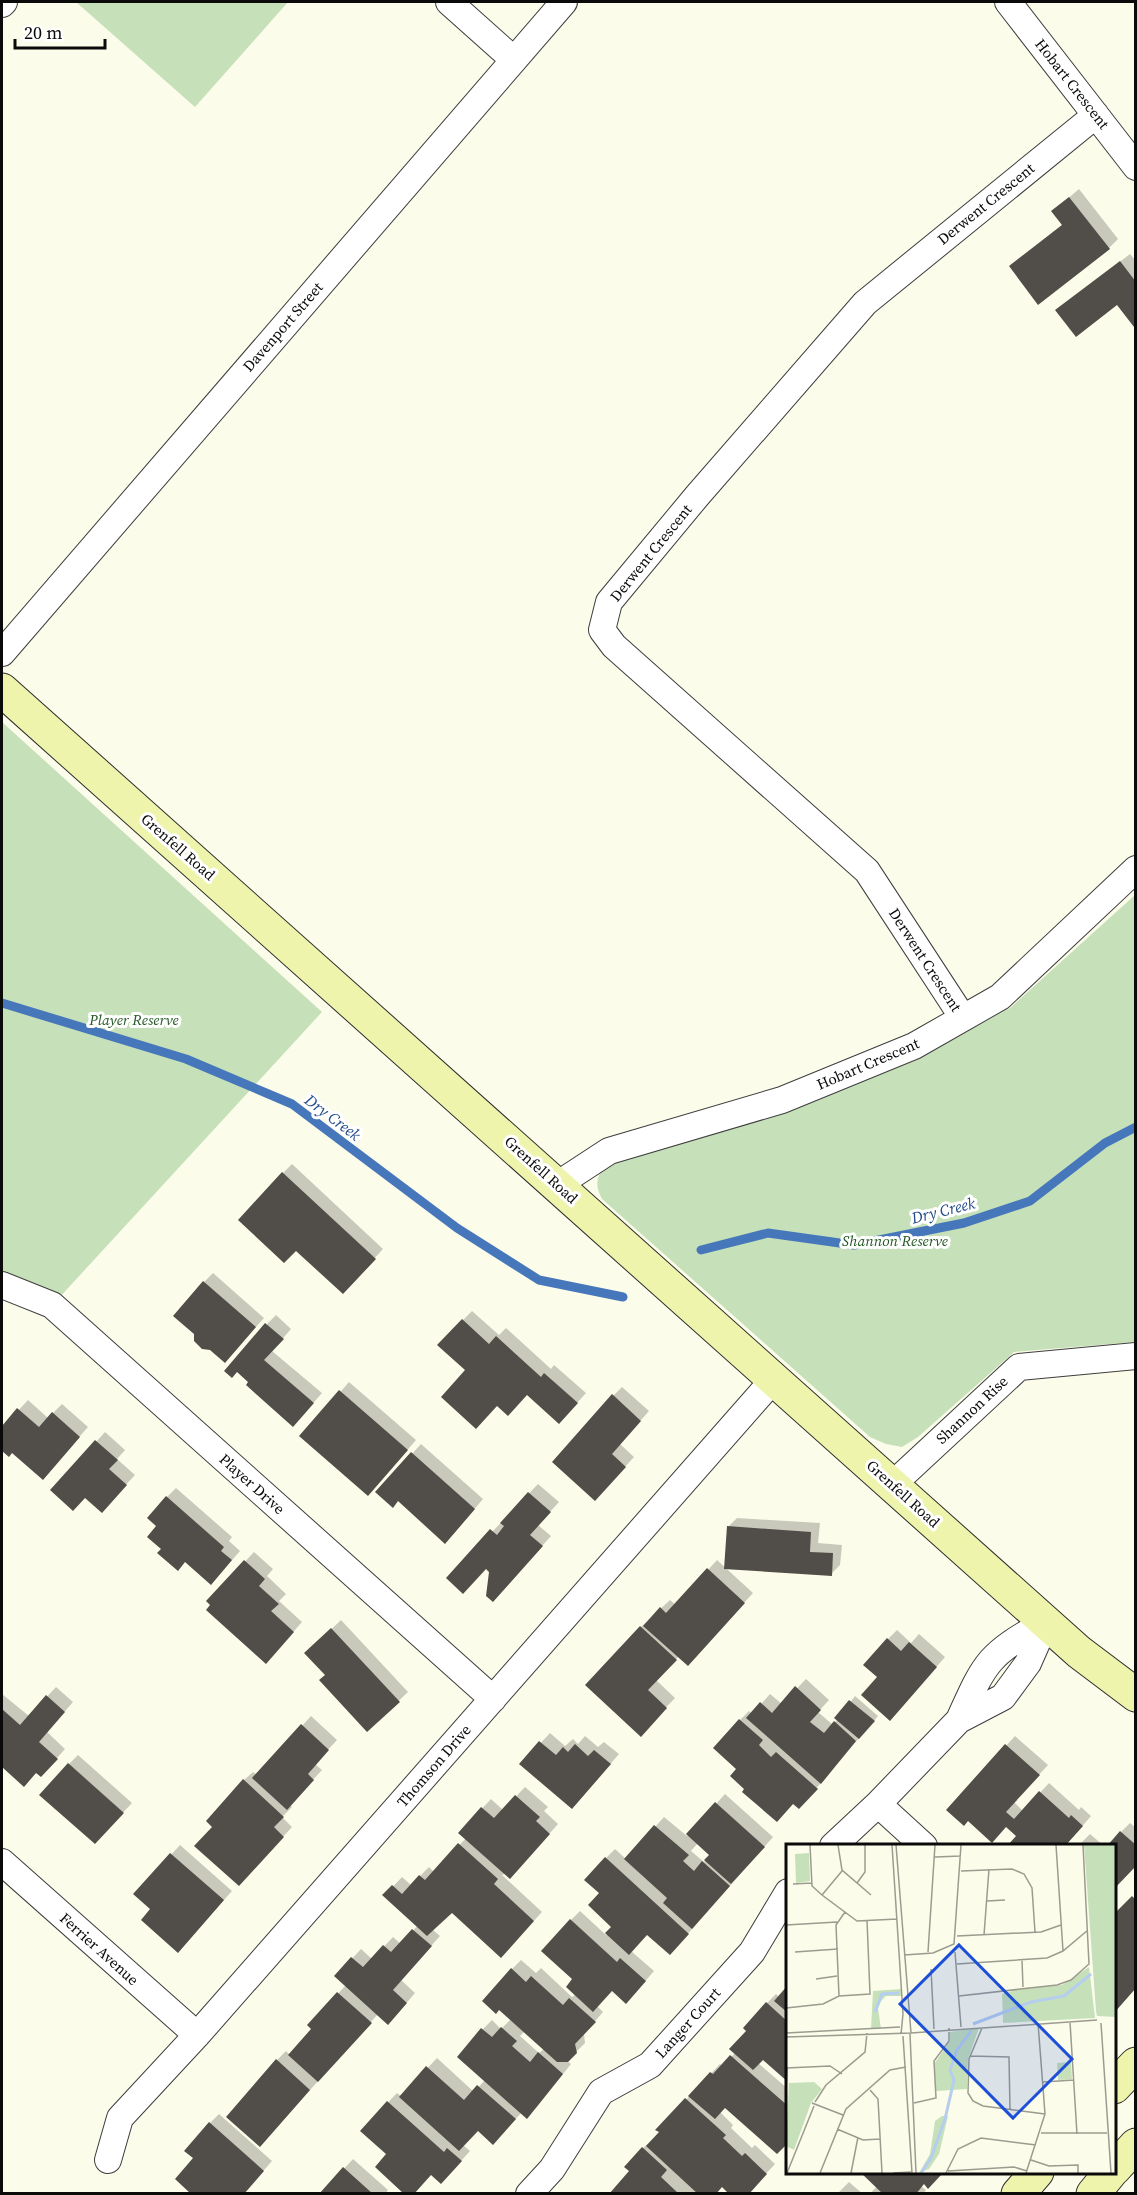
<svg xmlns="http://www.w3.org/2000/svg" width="1137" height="2195" viewBox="0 0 1137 2195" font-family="'Source Serif 4',serif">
	<rect width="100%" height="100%" fill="#fcfcea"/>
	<path fill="#c6e1b9" d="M76,2H288L195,107Z
		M2,722L322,1012L58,1299L2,1274Z
		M1135,895V1342L1014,1352L918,1437L902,1447L886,1444L870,1437L602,1199C595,1186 596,1179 604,1166L922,1056L1010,1008Z"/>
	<path fill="#0003" fill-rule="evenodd" d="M1079,189L1118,239L1109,248L1011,266L1063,224L1053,211Z
		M1130,254L1136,261V324L1118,303L1057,310Z
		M292,1164L383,1249L352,1283L283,1173Z
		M213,1273L264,1318L234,1352L204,1282Z
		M472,1311L499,1335L506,1328L551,1369L554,1365L586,1393L568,1413L527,1393L467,1370L463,1320Z
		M276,1315L291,1329L272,1351L322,1393L302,1416L250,1382L267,1324Z
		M349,1382L416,1440L377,1485L302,1436Z
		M622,1387L649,1411L620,1444L634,1457L604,1490L613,1396Z
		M28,1400L48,1418L62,1404L88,1427L52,1468L13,1451L8,1455L2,1449V1428Z
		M105,1432L125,1450L117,1459L135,1475L110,1502L53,1490Z
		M421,1444L483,1499L454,1533L398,1500L377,1492Z
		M538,1484L559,1502L538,1525L551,1536L502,1591L486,1567L448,1578Z
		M176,1488L232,1537L229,1541L240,1551L220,1574L163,1549L158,1525L167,1497Z
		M737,1518L820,1523L818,1543L842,1545L840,1565L831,1574L728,1527Z
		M254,1552L273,1569L267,1576L286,1594L279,1601L302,1622L275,1653L208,1601Z
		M717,1560L753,1593L697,1655L679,1656L656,1680L675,1698L649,1725L641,1627L670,1600L676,1605Z
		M341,1620L408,1692L368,1730L327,1675L316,1644Z
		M897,1630L911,1643L919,1634L945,1657L899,1710L879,1677L888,1639Z
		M806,1679L829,1700L818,1712L833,1725L855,1696L878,1716L808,1798L794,1802L746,1789L739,1769L740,1720L749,1711L752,1714L770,1694L782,1704Z
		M56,1687L73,1702L47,1732L65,1749L50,1766L36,1771L23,1785L2,1765V1694L29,1716Z
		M311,1716L337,1740L315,1764L322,1770L290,1805L292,1807L282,1817L292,1827L248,1875L214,1827L244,1780L253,1772L257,1775Z
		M550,1733L565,1746L573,1739L578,1744L585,1736L598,1747L604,1742L619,1754L581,1798L521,1764Z
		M1015,1736L1048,1765L1014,1802L1023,1811L1049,1783L1079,1810L1081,1807L1091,1816L1065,1846L1018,1835L1007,1826L968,1819L948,1810Z
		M78,1755L132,1803L104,1833L69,1764Z
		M525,1787L548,1807L544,1811L558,1824L519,1868L502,1875L542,1912L510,1947L452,1911L432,1929L440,1936L401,1980L415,1993L397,2014H378L269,2136L277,2060L286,2051L290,2055L314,2029L309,2025L346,1985L336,1976L361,1949L372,1959L393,1937L401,1944L418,1925L385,1895L402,1877L411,1885L429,1867L434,1872L466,1838L460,1832L491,1799L503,1810Z
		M725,1794L773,1837L679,1944L648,1933L631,1951L654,1971L635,1993L612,1989L597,2006L603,2012L584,2034L585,2043L567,2061L571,2064L536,2108L522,2112L502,2134L478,2129L463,2145L470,2151L450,2173L431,2174L388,2153L362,2130L397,2093L401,2096L437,2058L474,2092L485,2080L483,2029L492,2020L501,2029L511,2019L512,1969L521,1960L536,1973L541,1968L572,1997L576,1994L571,1920L580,1911L606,1935L613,1927L601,1893L606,1858L615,1849L626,1859L664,1817L687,1836ZM698,1843L711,1855L704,1862L691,1851ZM525,2031L544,2049L539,2053L520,2036Z
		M1130,1823L1136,1828V1865L1121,1832Z
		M1090,1834L1104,1846H1078Z
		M180,1845L232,1891L187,1942L135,1894Z
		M788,1988V2080L764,2058L758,2063L788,2089V2142L726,2106L720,2112L733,2125L731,2128L752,2148L755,2145L775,2164L747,2194L722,2185L714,2194H611L631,2171L643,2148L661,2132L658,2129L720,2064L723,2066L736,2052L767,2003L776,1994L779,1997Z
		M219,2114L272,2161L243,2194L195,2158L210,2123Z
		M353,2159L388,2190L385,2194H321Z
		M862,2172H942L928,2187L924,2183L921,2186L926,2190L923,2194H870L877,2186Z
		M849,2182L863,2194H837Z"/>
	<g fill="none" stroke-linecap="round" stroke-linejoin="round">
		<path stroke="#4677ba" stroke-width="9" d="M2,1003L186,1059L292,1104L457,1228L539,1280L623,1297
			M701,1250L768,1233L854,1245L964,1223L1030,1201L1105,1143L1136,1127"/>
	</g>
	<path fill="#514d48" d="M1069,197L1110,249L1038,305L1009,266L1062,225L1051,211Z
		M1120,261L1136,282V326L1134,327L1117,305L1076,337L1055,310Z
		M282,1172L376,1259L343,1294L296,1251L284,1263L238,1220Z
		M203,1281L256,1327L225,1363L210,1350L202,1349L194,1341V1334L173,1316Z
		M462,1319L489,1344L496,1336L541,1377L544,1373L578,1403L559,1424L527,1395L508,1416L497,1406L476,1429L441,1397L465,1370L437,1345Z
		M265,1323L284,1339L264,1360L314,1403L293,1427L246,1385L248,1382L237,1372L232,1378L224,1371Z
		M339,1390L408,1450L368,1496L299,1436Z
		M612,1394L641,1421L612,1454L626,1467L595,1501L552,1462Z
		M17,1408L39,1427L52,1412L80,1437L43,1480L12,1453L9,1457L2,1451V1426Z
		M95,1440L118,1460L109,1469L127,1485L102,1513L85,1498L73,1511L50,1490Z
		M411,1452L475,1509L445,1544L398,1501L393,1508L375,1492Z
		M528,1492L551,1512L530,1535L543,1546L493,1602L486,1596L489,1572L486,1569L463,1594L446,1578L490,1529L497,1535L504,1526L500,1523Z
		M166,1496L224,1547L221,1551L232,1560L211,1585L185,1562L178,1571L157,1553L161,1549L147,1537L156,1526L147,1518Z
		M727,1526L811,1532L810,1552L833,1553L832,1576L724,1569Z
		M244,1560L265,1579L259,1586L279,1604L271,1611L294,1632L266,1664L206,1610L210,1605L206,1601Z
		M707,1568L745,1603L688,1666L643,1626L660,1607L666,1613Z
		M640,1626L677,1660L648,1690L667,1708L641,1737L585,1685Z
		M331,1628L400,1702L367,1732L319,1680L325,1675L304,1653Z
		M887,1638L901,1651L909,1642L937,1667L890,1721L861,1695L877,1677L863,1665Z
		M795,1686L821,1710L810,1722L824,1733L834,1721L856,1741L821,1784L746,1718L760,1702L772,1713Z
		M46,1695L65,1712L39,1742L58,1759L41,1777L36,1773L24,1787L2,1767V1709L20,1725Z
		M849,1700L875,1721L859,1739L834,1718Z
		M739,1719L763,1740L759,1745L771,1757L776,1752L818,1789L799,1809L793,1804L777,1822L742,1792L744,1789L730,1776L736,1769L713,1748Z
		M301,1724L329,1750L308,1774L314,1780L287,1810L252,1778Z
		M539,1741L556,1755L563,1747L568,1752L575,1744L588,1756L594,1750L611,1764L572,1809L519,1764Z
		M1005,1744L1040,1775L1006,1812L1014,1819L1039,1791L1069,1818L1071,1815L1083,1826L1065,1846H1007L1016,1836L1006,1827L992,1843L968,1821L964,1826L946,1810Z
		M68,1763L124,1813L95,1844L39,1795Z
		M243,1779L284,1817L274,1827L284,1837L239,1886L194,1846L212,1827L206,1821Z
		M515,1795L540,1817L536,1821L550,1834L510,1879L458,1833L481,1807L494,1818Z
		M715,1802L765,1847L731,1884L704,1860L709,1855L686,1834Z
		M654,1825L689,1855L683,1861L694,1871L702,1861L730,1886L692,1929L663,1903L667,1898L624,1859Z
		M1120,1831L1136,1845V1866L1114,1889V1846H1107Z
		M458,1843L498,1879L494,1884L534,1921L501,1958L452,1913L427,1936L382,1895L392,1885L402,1894L419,1875L425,1880Z
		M170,1853L224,1900L178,1953L141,1920L150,1909L133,1894Z
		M605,1857L689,1934L670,1955L647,1935L629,1955L605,1933L611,1927L588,1905L599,1893L584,1880Z
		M1132,1896L1136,1900V1988L1114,2013V1914Z
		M570,1919L617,1962L620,1958L646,1981L626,2004L612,1991L593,2012L566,1987L572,1979L541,1951Z
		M412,1929L432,1946L393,1990L407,2003L388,2025L334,1976L351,1957L363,1967L383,1945L391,1952Z
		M511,1968L526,1982L531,1976L563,2005L569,1998L596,2022L575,2044L577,2053L568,2062H557L499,2010L496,2014L482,2001Z
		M788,1985V2013L774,2001Z
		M337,1992L372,2023L318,2082L288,2055L311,2029L307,2025Z
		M766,2002L788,2022V2082L763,2060L753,2070L729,2049L746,2031L743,2028Z
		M501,2027L517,2041L512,2046L530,2062L538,2052L563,2074L527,2119L457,2057L481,2028L492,2037Z
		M730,2055L788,2106V2143L777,2154L725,2108L715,2119L688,2096L710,2072L713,2074Z
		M276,2059L310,2090L260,2147L226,2117Z
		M426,2066L464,2100L477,2085L516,2119L493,2145L478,2131L459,2151L399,2097Z
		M685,2098L726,2135L723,2138L742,2156L745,2153L767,2174L749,2194H729L722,2187L716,2194H698L646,2146L659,2132L655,2130Z
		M387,2101L444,2152L447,2148L462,2161L441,2184L431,2175L414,2194H404L375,2167L386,2154L360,2131Z
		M209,2122L264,2171L244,2194H191L175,2179L193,2158L184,2151Z
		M642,2147L667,2170L661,2177L679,2194H609L629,2171L624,2167Z
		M343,2167L373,2194H319Z
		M860,2172H938L941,2175L928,2189L924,2184L916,2194H883Z"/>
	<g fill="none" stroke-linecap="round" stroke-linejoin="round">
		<g stroke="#3d3d3d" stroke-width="28">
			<path id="minor" d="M449,2L514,60
				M1008,2L1136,167
				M2,4L4,2
				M2,653L564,2
				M963,1018L867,871L614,646L602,630L609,602L697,496L865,303L1096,115
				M557,1185L609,1151L782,1100L914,1046L1000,997L1136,869
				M2,1285L52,1305L493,1699
				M892,1485L1019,1367L1136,1356
				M959,1720C986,1660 988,1655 1046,1622
				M878,1804L924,1846
				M833,1846L878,1804L959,1720L1003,1697L1028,1663L1046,1622
				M2,1862L197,2035
				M108,2160L120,2118L197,2035L774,1379
				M529,2194L552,2169L601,2092L650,2065L752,1952L788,1892"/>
		</g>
		<g stroke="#2c2c2c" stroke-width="35">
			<path id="secondary" d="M2,690L1079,1652L1136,1695
				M1114,2087L1136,2064
				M1114,2169L1136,2145
				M1018,2194L1037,2172
				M1093,2194L1111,2172"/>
		</g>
		<use href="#minor" stroke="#fff" stroke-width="26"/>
		<use href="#secondary" stroke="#eff4ad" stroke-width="33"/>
	</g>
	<g text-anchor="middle" stroke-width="6" stroke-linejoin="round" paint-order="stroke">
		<g font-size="15" fill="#0a0a0a" stroke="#fff">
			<text transform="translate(1072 84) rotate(52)" y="5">Hobart Crescent</text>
			<text transform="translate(986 204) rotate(-39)" y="5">Derwent Crescent</text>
			<text transform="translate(283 327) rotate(-49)" y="5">Davenport Street</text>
			<text transform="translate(651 553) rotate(-51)" y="5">Derwent Crescent</text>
			<text transform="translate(178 847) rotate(41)" y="5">Grenfell Road</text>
			<text transform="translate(925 960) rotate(57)" y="5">Derwent Crescent</text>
			<text transform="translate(868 1064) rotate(-23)" y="5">Hobart Crescent</text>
			<text transform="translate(541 1170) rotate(42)" y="5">Grenfell Road</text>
			<text transform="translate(972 1410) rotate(-43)" y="5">Shannon Rise</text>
			<text transform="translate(252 1484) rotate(42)" y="5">Player Drive</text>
			<text transform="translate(903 1494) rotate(42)" y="5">Grenfell Road</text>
			<text transform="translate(434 1766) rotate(-49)" y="5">Thomson Drive</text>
			<text transform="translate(99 1949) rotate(42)" y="5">Ferrier Avenue</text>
			<text transform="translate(688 2023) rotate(-48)" y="5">Langer Court</text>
		</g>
		<g font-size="15" font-style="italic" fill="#255824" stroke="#fff">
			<text x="134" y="1025">Player Reserve</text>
			<text x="895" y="1246">Shannon Reserve</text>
		</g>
		<g font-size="16" font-style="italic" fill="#254c8a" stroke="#fff">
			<text transform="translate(333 1117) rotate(37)" y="6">Dry Creek</text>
			<text transform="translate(943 1210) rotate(-14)" y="6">Dry Creek</text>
		</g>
	</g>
	<g transform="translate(786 1844)">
		<rect width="330" height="330" fill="#fcfcea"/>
		<path d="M298,1H330V173L311,172L310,167ZM23,9L24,37L10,39L9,10ZM303,123L309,174L217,179L216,150L237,144L276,141ZM115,145L116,152H100L95,157L92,164L95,185H85L87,147ZM193,184L182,215L181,245L150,247L148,220L164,197V188ZM285,218L286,235L272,236L271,219ZM28,238L36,245L25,259L8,306L0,302L3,239ZM156,272H162L153,310L143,325L133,329L144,310L149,277Z" fill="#c6e1b9"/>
		<path fill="none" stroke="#b5ceed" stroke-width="3" d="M89,168L96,150L113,149M187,180L245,158L278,152L305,130M135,329L145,314L159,275L168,236L164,226L171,206L185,187"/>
		<path fill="none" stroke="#9b9b90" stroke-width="1.5" d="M24,1L26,42L36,51L71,77L111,75M52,1L56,26L85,51M106,1L117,170L115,190M270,1L277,107M149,13L175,12M175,27L226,25L238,30L246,44L249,88M71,39L79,28V1M7,40L26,39M36,51L56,27M201,57L219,56M0,81L51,78M198,91L203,25M171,92L255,88L275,81M9,108L52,105M142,108L149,1M169,108L175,183M118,111L147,109L168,100L175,1M236,116L237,143M171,120L261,114L277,107L302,86M145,125L148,185M30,135L51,132M53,152L50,81L59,68M173,152L271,141L285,136L303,120L297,1M0,164L37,160L53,152L84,150L81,76M284,178L291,290M315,179L325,329M196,184L183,215L182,249L187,257L197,262L259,270M0,189L114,183M125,189L311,176M124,190L130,329M117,192L126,329M0,193L125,189L110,1M184,212L223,213L224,266M0,224L44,222L56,230M257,238L288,236M84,246L92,255L96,329M0,249L1,224M29,258L40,241L79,208L81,189M128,259L150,254L148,217L163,197V184M31,261L26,259L57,271M51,285L77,296L94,295M255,289H321M245,316L263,322L292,321V329M162,327L228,323L241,327M1,329L28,262M34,329L60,265L104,226L120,223M65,329L72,293M107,329L125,328M160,329L172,305L195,294L250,301M240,329L259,270L252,179"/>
		<path fill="#1d4ed8" fill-opacity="0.15" stroke="#1d4ed8" stroke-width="3" d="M173,101L286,215L227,274L114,160Z"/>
		<rect width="330" height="330" fill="none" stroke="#0a0a0a" stroke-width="3"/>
	</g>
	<rect width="1137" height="2195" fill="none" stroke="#0a0a0a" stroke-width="6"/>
	<path d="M15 39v9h90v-9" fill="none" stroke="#0a0a0a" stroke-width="3"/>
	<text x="24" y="39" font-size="18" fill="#0a0a0a" stroke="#ffffff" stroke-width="4.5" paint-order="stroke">20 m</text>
</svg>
